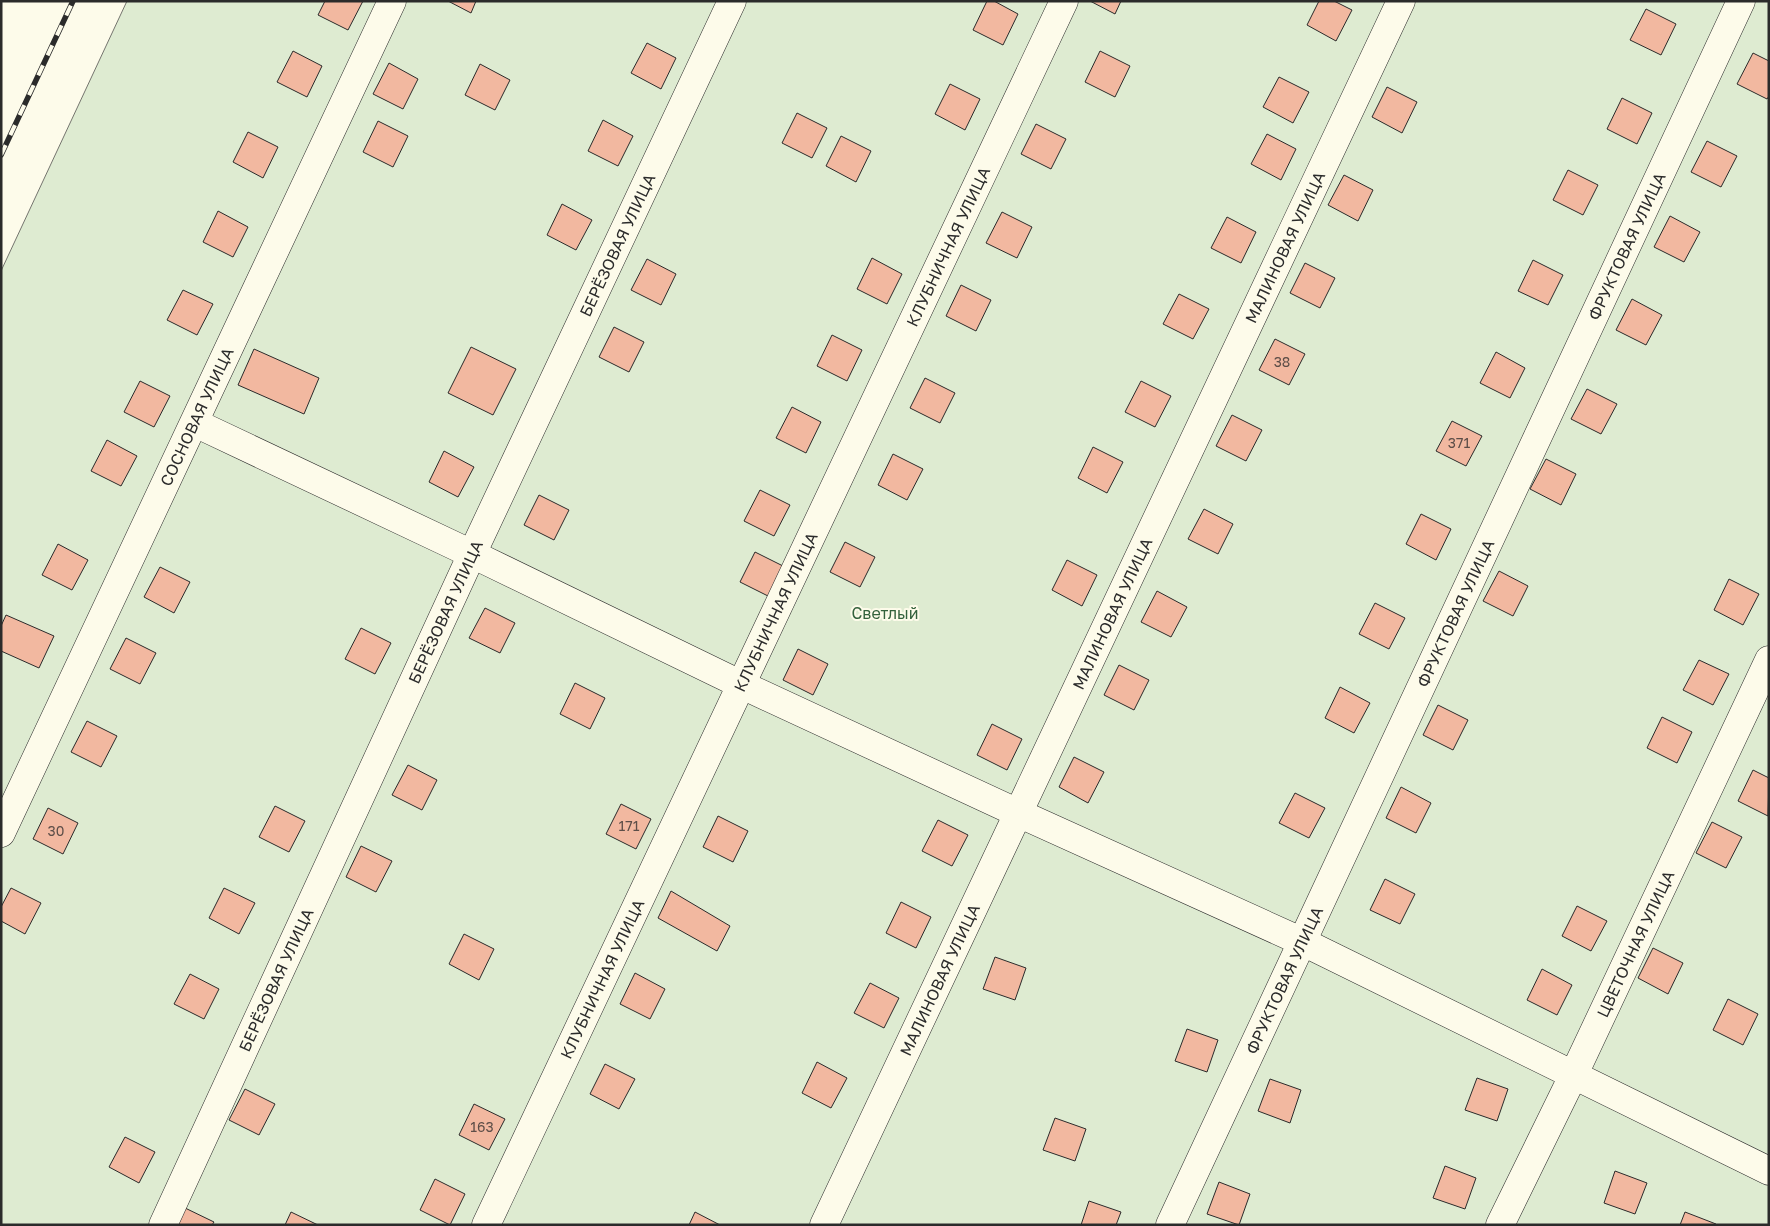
<svg xmlns="http://www.w3.org/2000/svg" width="1770" height="1226" viewBox="0 0 1770 1226" font-family="'Golos Text',sans-serif">
	<rect width="100%" height="100%" fill="#fdfbea"/>
	<path fill="#deebd1" stroke="#74746e" d="M127,1H1769V1225H1V271Z"/>
	<path fill="#f2b8a0" stroke="#2b2b2b" d="M325,1H363L348,30L318,15Z
		M448,1H476L471,13Z
		M987,1H994L1018,14L1003,45L973,30Z
		M1090,1H1121L1115,14Z
		M1319,1H1334L1352,10L1336,41L1307,25Z
		M1646,9L1676,24L1661,55L1630,40Z
		M647,43L676,58L661,89L631,73Z
		M293,51L322,66L307,97L277,82Z
		M1100,51L1130,66L1115,97L1085,82Z
		M1753,53L1769,61V96L1767,99L1737,84Z
		M389,63L418,79L403,109L373,94Z
		M480,64L510,80L495,110L465,95Z
		M1279,77L1309,92L1293,123L1263,107Z
		M950,84L980,99L965,130L935,114Z
		M1387,87L1417,102L1402,133L1372,117Z
		M1622,98L1652,113L1637,144L1607,129Z
		M797,113L827,128L812,158L782,143Z
		M603,120L633,136L618,166L588,151Z
		M378,121L408,136L393,167L363,152Z
		M1036,124L1066,139L1051,169L1021,154Z
		M248,132L278,147L263,178L233,162Z
		M1267,134L1296,149L1281,180L1251,164Z
		M841,136L871,151L856,182L826,166Z
		M1707,141L1737,156L1721,187L1691,172Z
		M1568,170L1598,185L1583,215L1553,200Z
		M1344,175L1373,190L1358,221L1328,205Z
		M562,204L592,220L576,250L547,235Z
		M218,211L248,227L233,257L203,242Z
		M1002,212L1032,227L1017,258L986,243Z
		M1670,216L1700,232L1684,262L1654,247Z
		M1227,217L1256,232L1241,263L1211,248Z
		M872,258L902,274L887,304L857,289Z
		M647,259L676,274L661,305L631,290Z
		M1533,260L1563,275L1548,305L1518,291Z
		M1305,263L1335,278L1320,308L1290,293Z
		M961,285L991,300L976,331L946,316Z
		M183,290L213,304L197,335L167,320Z
		M1179,294L1209,309L1193,339L1163,324Z
		M1632,299L1662,315L1646,345L1616,330Z
		M614,327L644,342L629,372L599,357Z
		M832,335L862,350L847,381L817,366Z
		M1275,339L1305,354L1289,385L1259,370Z
		M471,347L516,369L493,415L448,393Z
		M254,349L319,378L304,414L238,385Z
		M1496,352L1525,368L1510,398L1480,383Z
		M925,378L955,393L940,423L910,408Z
		M140,381L170,396L154,427L124,412Z
		M1141,381L1171,396L1155,427L1125,412Z
		M1587,389L1617,404L1601,434L1571,419Z
		M792,407L821,422L806,453L776,438Z
		M1232,415L1262,430L1246,461L1216,446Z
		M1452,421L1482,436L1466,466L1436,451Z
		M107,440L137,456L121,486L91,471Z
		M1093,447L1123,462L1107,493L1078,478Z
		M444,451L474,467L458,497L429,482Z
		M893,454L923,469L907,500L878,485Z
		M1546,459L1576,474L1561,505L1530,489Z
		M760,490L790,505L774,536L744,521Z
		M539,495L569,510L554,540L524,525Z
		M1204,509L1233,524L1218,554L1188,539Z
		M1421,514L1451,529L1436,560L1406,544Z
		M845,542L875,557L860,587L830,572Z
		M58,544L88,560L72,590L42,575Z
		M755,552L785,567L770,597L740,582Z
		M1067,560L1097,575L1082,606L1052,590Z
		M160,567L190,582L174,613L144,597Z
		M1499,571L1528,586L1513,616L1483,601Z
		M1729,579L1759,594L1743,625L1714,610Z
		M1157,591L1187,607L1171,637L1141,622Z
		M1375,603L1405,618L1389,649L1359,634Z
		M485,608L515,623L500,653L469,638Z
		M6,615L54,636L39,668L1,651V626Z
		M361,628L391,643L375,674L345,659Z
		M126,638L156,653L140,684L110,669Z
		M798,649L828,664L813,695L783,680Z
		M1699,660L1729,674L1713,705L1683,690Z
		M1119,665L1149,680L1134,710L1104,695Z
		M575,683L605,698L590,729L560,714Z
		M1340,687L1370,703L1354,733L1325,718Z
		M1438,705L1468,720L1453,750L1423,735Z
		M1662,717L1692,732L1677,763L1647,748Z
		M87,721L117,736L101,767L71,752Z
		M992,724L1022,739L1007,770L977,755Z
		M1074,757L1104,772L1088,803L1059,787Z
		M408,765L437,780L422,810L392,795Z
		M1753,770L1769,778L1768,816L1738,801Z
		M1401,787L1431,803L1416,833L1386,818Z
		M1295,793L1325,808L1309,838L1279,823Z
		M621,804L651,819L636,849L606,834Z
		M275,806L305,821L289,852L259,837Z
		M48,808L78,823L63,854L33,839Z
		M718,816L748,831L733,862L703,847Z
		M938,820L968,835L952,866L922,851Z
		M1712,822L1742,837L1726,868L1696,853Z
		M361,846L392,861L376,892L346,877Z
		M1385,879L1415,894L1400,924L1370,910Z
		M11,888L41,903L25,934L1,921V907Z
		M224,888L255,903L239,934L209,918Z
		M671,891L730,926L717,951L658,918Z
		M901,902L931,917L916,948L886,933Z
		M1577,906L1607,921L1591,951L1562,936Z
		M464,934L494,949L479,980L449,964Z
		M1653,948L1683,963L1668,994L1638,978Z
		M995,957L1026,968L1015,1000L983,989Z
		M1542,969L1572,985L1557,1015L1527,1000Z
		M635,973L665,989L650,1019L620,1004Z
		M190,974L219,989L204,1019L174,1004Z
		M870,983L899,998L884,1028L854,1013Z
		M1728,999L1758,1014L1743,1045L1713,1030Z
		M1187,1029L1218,1040L1207,1072L1175,1061Z
		M817,1062L847,1078L831,1108L802,1093Z
		M605,1064L635,1079L619,1109L590,1094Z
		M1477,1078L1508,1089L1497,1121L1465,1110Z
		M1270,1079L1301,1090L1290,1123L1258,1111Z
		M245,1089L275,1104L259,1135L229,1120Z
		M474,1104L505,1119L489,1150L459,1135Z
		M1055,1118L1086,1129L1075,1161L1043,1150Z
		M125,1137L155,1152L139,1183L109,1167Z
		M1445,1166L1476,1178L1465,1209L1433,1198Z
		M1615,1171L1647,1183L1635,1214L1604,1203Z
		M435,1179L465,1194L450,1225L420,1210Z
		M1219,1182L1250,1194L1239,1225L1207,1214Z
		M1089,1201L1121,1212L1116,1225H1081Z
		M183,1207L214,1222L212,1225H174Z
		M291,1212L318,1225H285Z
		M695,1212L720,1225H689Z
		M1685,1212L1716,1224V1225H1680Z"/>
	<g fill="none" stroke-linecap="round" stroke-linejoin="round">
		<g stroke="#2b2b2b" stroke-width="29">
			<g id="minor">
				<path d="M195,423L472,554L742,685L1018,813L1303,942L1769,1171"/>
				<path id="s1" d="M1,833L392,1"/>
				<path id="s2" d="M163,1225L472,554L732,1"/>
				<path id="s3" d="M486,1225L1064,1"/>
				<path id="s4" d="M824,1225L1401,1"/>
				<path id="s5" d="M1170,1225L1741,1"/>
				<path id="s6" d="M1500,1225L1574,1074L1769,660"/>
			</g>
		</g>
		<use href="#minor" stroke="#fdfbea" stroke-width="28"/>
		<g stroke="#2b2b2b" stroke-width="5.5">
			<path id="rail" d="M1,155L73,1"/>
		</g>
		<use href="#rail" stroke="#fdfbea" stroke-width="4" stroke-dasharray="11" stroke-linecap="butt"/>
	</g>
	<g text-anchor="middle" stroke-width="4" stroke-linejoin="round" paint-order="stroke">
		<g font-size="14" fill="#5d4e48">
			<text x="1282" y="367">38</text>
			<text x="1459" y="448">371</text>
			<text x="629" y="831">171</text>
			<text x="56" y="836">30</text>
			<text x="482" y="1132">163</text>
		</g>
		<g font-size="16" fill="#2b2b2b" stroke="#fdfbea">
			<text dy="6" stroke="none"><textPath href="#s2" startOffset="1080">БЕРЁЗОВАЯ УЛИЦА</textPath></text>
			<text dy="6" stroke="none"><textPath href="#s5" startOffset="1080">ФРУКТОВАЯ УЛИЦА</textPath></text>
			<text dy="6" stroke="none"><textPath href="#s3" startOffset="1082">КЛУБНИЧНАЯ УЛИЦА</textPath></text>
			<text dy="6" stroke="none"><textPath href="#s4" startOffset="1081">МАЛИНОВАЯ УЛИЦА</textPath></text>
			<text dy="6" stroke="none"><textPath href="#s1" startOffset="460">СОСНОВАЯ УЛИЦА</textPath></text>
			<text dy="6" stroke="none"><textPath href="#s2" startOffset="675">БЕРЁЗОВАЯ УЛИЦА</textPath></text>
			<text dy="6" stroke="none"><textPath href="#s3" startOffset="678">КЛУБНИЧНАЯ УЛИЦА</textPath></text>
			<text dy="6" stroke="none"><textPath href="#s4" startOffset="676">МАЛИНОВАЯ УЛИЦА</textPath></text>
			<text dy="6" stroke="none"><textPath href="#s5" startOffset="675">ФРУКТОВАЯ УЛИЦА</textPath></text>
			<text dy="6" stroke="none"><textPath href="#s6" startOffset="312">ЦВЕТОЧНАЯ УЛИЦА</textPath></text>
			<text dy="6" stroke="none"><textPath href="#s3" startOffset="272">КЛУБНИЧНАЯ УЛИЦА</textPath></text>
			<text dy="6" stroke="none"><textPath href="#s4" startOffset="271">МАЛИНОВАЯ УЛИЦА</textPath></text>
			<text dy="6" stroke="none"><textPath href="#s2" startOffset="270">БЕРЁЗОВАЯ УЛИЦА</textPath></text>
			<text dy="6" stroke="none"><textPath href="#s5" startOffset="270">ФРУКТОВАЯ УЛИЦА</textPath></text>
		</g>
		<g font-size="16" fill="#34623c" stroke="#fdfbea">
			<text x="885" y="619">Светлый</text>
		</g>
	</g>
	<rect width="1770" height="1226" fill="none" stroke="#2b2b2b" stroke-width="5"/>
</svg>
